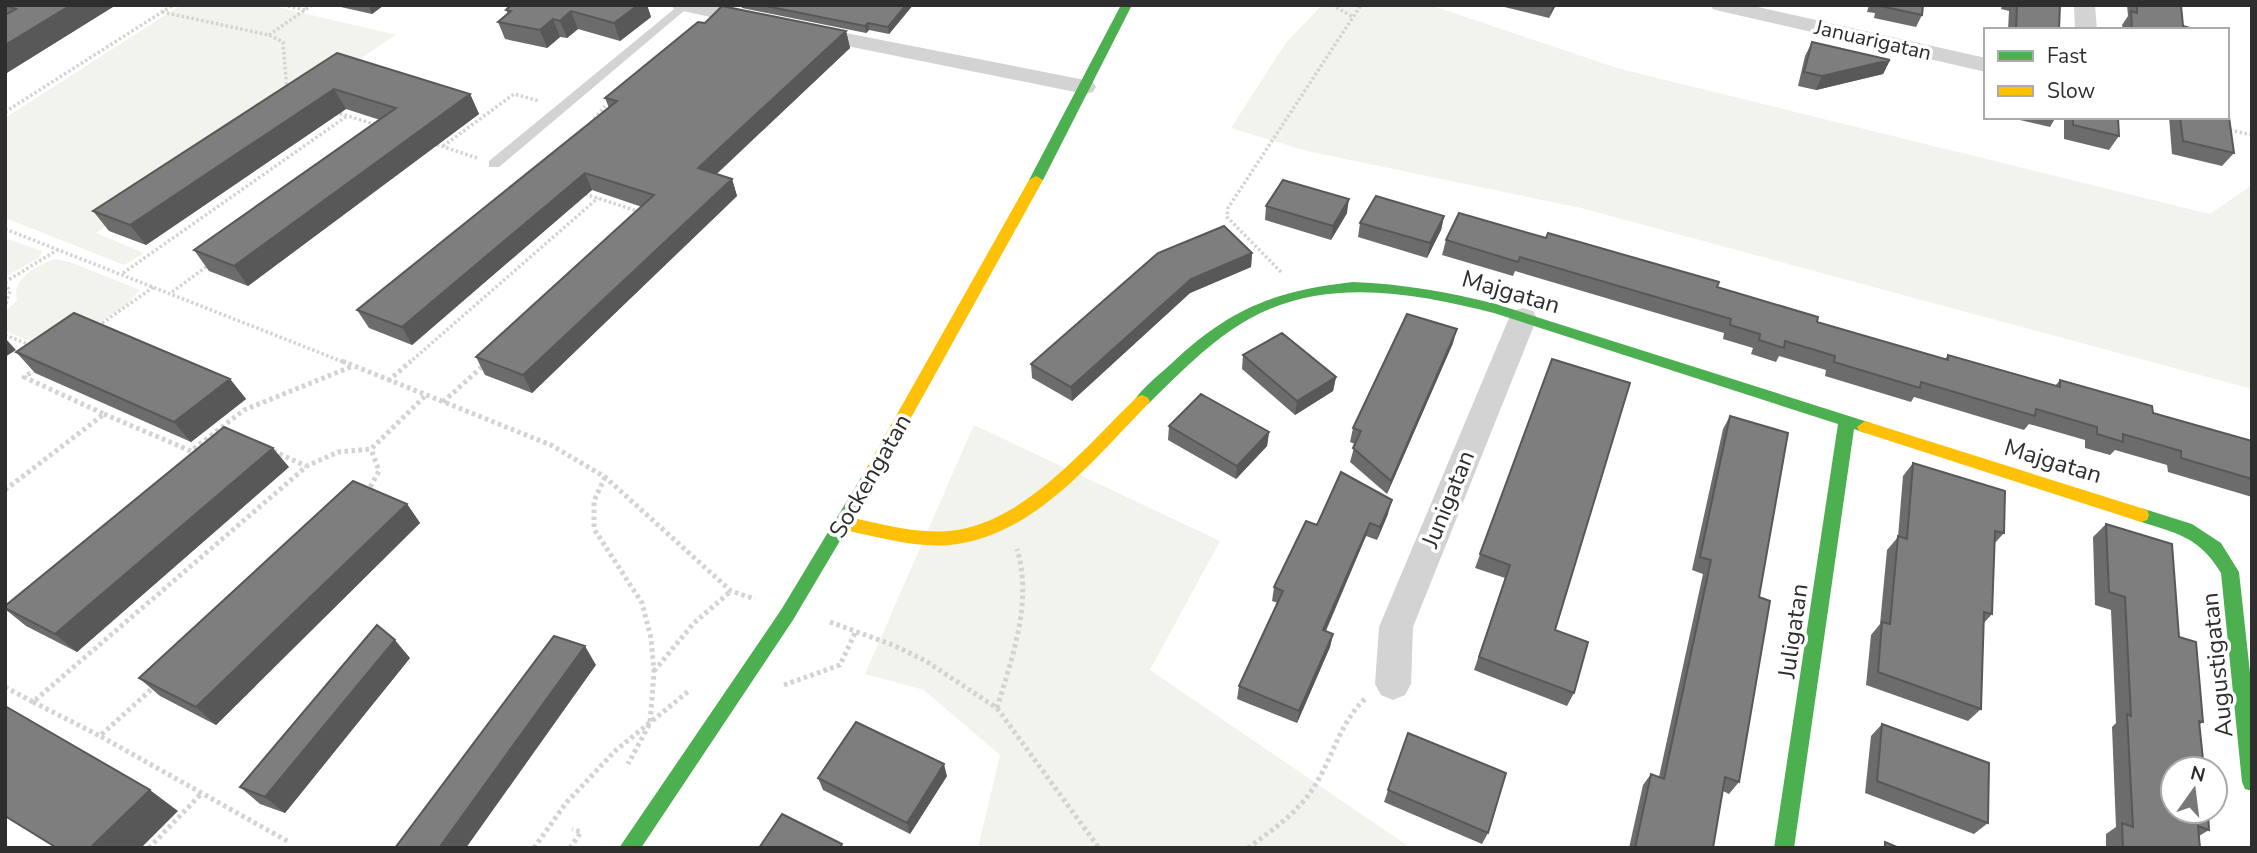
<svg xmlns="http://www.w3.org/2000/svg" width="2257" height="853" viewBox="0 0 2257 853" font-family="'Nunito Sans',sans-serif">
	<rect width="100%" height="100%" fill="#fff"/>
	<path fill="#f1f3ec" d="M181,5H269L396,35L96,233L144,253L124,265L5,218V118Z
		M1322,5H1430L1617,68L2210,214L2252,185V389L1581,208L1307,151L1231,128L1285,44Z
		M5,238L42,251L40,257L5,277Z
		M55,259L70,262L140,290L126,305L55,351L5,331V312L17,300C11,278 38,265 55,259Z
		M974,425L1220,541L1150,670L1411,848H978L1000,755L924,690L865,674Z"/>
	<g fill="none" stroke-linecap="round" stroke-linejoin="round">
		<path stroke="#d3d3d3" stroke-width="3.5" stroke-dasharray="2.5 2.5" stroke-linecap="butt" d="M283,5L305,10
			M1332,5L1353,17
			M162,12L269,35L283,42L287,91
			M269,35L312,5
			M5,112L173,5
			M335,112L377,125
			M594,119L605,106
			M2225,129L2252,135
			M432,143L477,158
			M443,146L514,94L539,101
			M585,194L640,212
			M5,229L346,363
			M1281,272L1227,217L1228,208L1361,5
			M123,273L347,116
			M5,282L59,249
			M5,283L10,291L5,306
			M172,292L210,264
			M98,326L155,286
			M5,335L30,345
			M409,363L598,198"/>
		<path stroke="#d3d3d3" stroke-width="5" stroke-dasharray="3.5 3.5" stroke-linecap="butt" d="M342,361L551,445L605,477L731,591L755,599
			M388,381L411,361
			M443,402L484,365
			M104,414L191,451L244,410L353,366
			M273,451L306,466
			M605,477L594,501V529L642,603L651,638L654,672L650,723L628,764
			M5,490L104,414L24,377L36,369
			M367,493L379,471L371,449
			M830,622L893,645L924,660L997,708L1099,848
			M654,671L693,624L731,591
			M156,685L100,736L289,842
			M784,685L840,665L856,631
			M5,687L33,702L307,466L338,452L371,449L426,395
			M33,702L100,736
			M997,708C1012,657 1033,602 1017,549
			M149,848L202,793
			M534,848L566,803L615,751L690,690
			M570,848L581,832L572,829
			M1248,848C1271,831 1296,814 1312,790C1333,759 1339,722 1367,697"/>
		<path fill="#d3d3d3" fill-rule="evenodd" d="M679,5H691L499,167H489V161Z"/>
		<path fill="#d3d3d3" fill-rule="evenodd" d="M671,5H712L763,16L766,21L763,26L755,27L674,9Z
			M1710,5H1749L1986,58V72L1720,11L1713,9Z
			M2074,5H2095L2097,30H2075Z
			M810,26L1085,80L1093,82L1096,87L1093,92L1085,94L802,37L799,32L802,27Z
			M1523,308L1533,311L1537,318L1413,627L1411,684L1405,695L1393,700L1381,695L1375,684L1379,627L1509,318L1513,311Z"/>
		<path fill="#4caf50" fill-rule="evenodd" d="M1121,5H1132L1043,180L1036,184L1031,183L1029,180Z
			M1353,282C1403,284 1448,292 1496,304L1871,423L1873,427L1871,431L1865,433L1854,429L1794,848H1774L1838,424L1494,313C1415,293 1325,276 1249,319C1210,341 1179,374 1147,405H1137L1134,401C1143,387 1159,375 1172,363C1230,308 1275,291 1353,282Z
			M871,469L877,471L879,475L793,620L641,848H619L781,610L865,471Z
			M2141,508L2192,524L2221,543L2239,572L2252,691V791L2245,789L2242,782L2221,573C2198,535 2175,533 2135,520L2133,515L2135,510Z"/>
		<path fill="#ffc107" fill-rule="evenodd" d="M1036,176L1043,180L877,479H865L863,475L865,471L1029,180Z
			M1142,395L1147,397L1150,401L1147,405C1092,461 1034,536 950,545C915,548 878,537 844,530L838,528L836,523L838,518L844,516C878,523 914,534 949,531C1024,524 1086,446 1137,397Z
			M1865,421L2141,508L2147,510L2149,515L2147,520L2141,522L1859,431L1857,427Z"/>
	</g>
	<path fill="#6c6c6c" d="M5,5H116L5,74Z
		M332,5H384L372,14Z
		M511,5H647L651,17L620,41L578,29L567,38L560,37L547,48L505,39L498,22L508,14L506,10Z
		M741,5H913L889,34L869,30L866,33L742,8Z
		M1496,5H1556L1549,18Z
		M1869,5H1923L1922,15L1916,27L1874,18L1875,13L1867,12Z
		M2002,5H2060L2059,30H2008L2009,11L2001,9Z
		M2127,5H2181L2183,26L2197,30H2123L2122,25L2128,16Z
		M705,23L846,31L850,48L716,174L732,179L737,196L532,393L485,375L476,357L642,207L592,190L412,345L369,328L357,310L609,108L605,98Z
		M1812,42L1890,60L1883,74L1816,90L1798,86L1805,56Z
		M337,53L470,94L479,114L248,286L209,271L194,250L380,120L346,109L146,245L109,231L93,211Z
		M2007,117H2056L2050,127Z
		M2064,117H2118L2119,136L2109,150L2064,139Z
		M2169,117H2229L2234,153L2222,166L2172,154Z
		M1266,206L1347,213L1331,240L1265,220Z
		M1444,216L1441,230L1427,258L1358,237L1360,223Z
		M1446,240L1717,287L1817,322L1945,359L1948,355L2055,386L2060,380L2153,413L2252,441V497L2168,472L2167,465L2115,450L2110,455L2085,448V440L2029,424L2024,430L1914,397L1911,402L1825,376L1826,370L1779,356L1776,362L1751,354L1753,348L1723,339L1724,333L1515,271L1513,276L1442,255Z
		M1252,253L1251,267L1190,293L1072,401L1032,378L1031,364Z
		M1453,343L1387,494L1350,462L1355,444L1350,442L1353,428Z
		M16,352L230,379L246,399L191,442L35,373Z
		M1243,355L1336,377L1333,391L1295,415L1242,369Z
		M1552,359L1555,630L1574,693L1567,706L1474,670L1505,578L1475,568Z
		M1730,416L1759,597L1739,782L1729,794L1723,791L1713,848H1629L1643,785L1651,774L1659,777L1703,574L1692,570L1723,429Z
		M1169,426L1269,432L1267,446L1236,479L1168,440Z
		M1913,463L2004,533L1994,544L1992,614L1984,623L1981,709L1968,721L1866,685L1871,635L1880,624L1887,550L1898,537L1903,476Z
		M289,467L77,652L26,626L5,609Z
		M407,504L420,523L216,725L160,696L139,678Z
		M1388,514L1377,540L1366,536L1326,631L1333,634L1330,647L1297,723L1237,699L1239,686L1278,603L1272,601L1274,587L1317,525Z
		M2106,524L2179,637L2203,722L2199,725L2209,830L2199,836L2200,848H2106V834L2116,827L2112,727L2116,723L2111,610L2095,605L2093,537Z
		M410,658L285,813L260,804L240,787Z
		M1882,724L1988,823L1974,834L1865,793L1871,736Z
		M1408,733L1488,833L1482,844L1384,802Z
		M947,776L910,834L823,790L818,778Z"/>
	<path fill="#585858" d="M71,5H116L5,74V45Z
		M368,5H384L372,14Z
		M638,5H647L651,17L620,41L614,23Z
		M906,5H913L889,34L888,27Z
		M1553,5H1556L1549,18Z
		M571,11L578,29L567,38L560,21Z
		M553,19L560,37L547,48L540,30Z
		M868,23L869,30L866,33L865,26Z
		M846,31L850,48L704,186L698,168Z
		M1890,60L1883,74L1816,90L1822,76Z
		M334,89L346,109L146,245L130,225Z
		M470,94L479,114L248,286L234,266Z
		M585,173L592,190L412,345L402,327Z
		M732,179L737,196L532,393L523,375Z
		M1349,199L1347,213L1331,240L1333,226Z
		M1444,216L1441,230L1427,258L1430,243Z
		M1252,253L1251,267L1190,293L1072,401L1071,387L1191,279Z
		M1457,329L1453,343L1387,494L1391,481Z
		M5,338L16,350L5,357Z
		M1336,377L1333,391L1295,415L1297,401Z
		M230,379L246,399L191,442L174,422Z
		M1269,432L1267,446L1236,479L1237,466Z
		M273,448L289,467L77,652L55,634Z
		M1392,500L1388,514L1377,540L1380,527Z
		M407,504L420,523L216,725L196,707Z
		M1370,523L1366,536L1320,643L1323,630Z
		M1333,634L1330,647L1297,723L1299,711Z
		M395,640L410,658L285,813L265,797Z
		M585,646L596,665L466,848H439Z
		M944,764L947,776L910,834L907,823Z
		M150,790L178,811L141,848H90Z"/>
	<path fill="#7e7e7e" stroke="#585858" stroke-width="2" d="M5,5H71L5,45V15L16,9Z
		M511,5H638L614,23L571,11L560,21L553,19L540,30L498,22L511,11L506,10Z
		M761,5H906L888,27L868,23L865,26Z
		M1880,5H1923L1922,15L1880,6Z
		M2017,5H2060L2059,30H2016Z
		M2137,5H2181L2183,26L2197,30H2132L2131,11L2137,13Z
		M722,6L846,31L698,168L732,179L523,375L476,357L654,195L585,173L402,327L357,310L617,101L605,98L698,22L705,23Z
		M1812,42L1890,60L1822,76L1804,72Z
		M337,53L470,94L234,266L194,250L396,108L334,89L130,225L93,211Z
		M2073,117H2118L2119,136L2073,125Z
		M2180,117H2229L2234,153L2183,141Z
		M1283,180L1349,199L1333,226L1266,206Z
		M1376,196L1444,216L1430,243L1360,223Z
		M1459,213L1546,238L1548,233L1719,282L1717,287L1818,317L1817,322L1948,360V355L2060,387V380L2152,406L2153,413L2252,441V479L2181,458V451L2123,434V442L2097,434V427L2036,409L2035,416L1921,382L1920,388L1834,362L1835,356L1785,341L1784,348L1759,340L1760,334L1730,325L1731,319L1520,257L1518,262L1446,240Z
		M1224,226L1252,253L1191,279L1071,387L1031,364L1158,253Z
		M74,313L230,379L174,422L16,352Z
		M1407,314L1457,329L1391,481L1353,448L1361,431L1353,428Z
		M1282,333L1336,377L1297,401L1243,355Z
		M1552,359L1630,383L1555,630L1588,642L1574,693L1479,657L1510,565L1480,554Z
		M1201,394L1269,432L1237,466L1169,426Z
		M1730,416L1788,433L1759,597L1770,601L1739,782L1725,777L1713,848H1635L1651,774L1664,779L1711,560L1700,557Z
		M224,427L273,448L55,634L5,608V606Z
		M1913,463L2005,491L2004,533L1995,531L1992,614L1984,612L1981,709L1878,672L1882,622L1890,624L1898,536L1907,539Z
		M1341,472L1392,500L1380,527L1370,523L1323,630L1333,634L1299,711L1239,686L1283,591L1274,587L1306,521L1317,525Z
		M353,481L407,504L196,707L139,678Z
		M2106,524L2172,544L2179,637L2196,642L2203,722L2199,721L2204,769H2173V811H2208L2209,830L2198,826L2200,848H2123L2122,823L2133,827L2127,714L2131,716L2125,597L2109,592Z
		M377,625L395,640L265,797L240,787Z
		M554,636L585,646L439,848H395Z
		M5,706L150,790L90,848H57L5,816Z
		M856,722L944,764L907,823L818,778Z
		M1882,724L1989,763L1988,823L1877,781Z
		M1408,733L1506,773L1488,833L1388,790Z
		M782,814L842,844L840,848H759Z
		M1885,842L1899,848H1885Z"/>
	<g text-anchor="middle" stroke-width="7" stroke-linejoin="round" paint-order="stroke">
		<g font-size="21" fill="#2e2e2e" stroke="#fff">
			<text transform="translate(1873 40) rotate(13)" y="7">Januarigatan</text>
		</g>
		<g font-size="24" fill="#2e2e2e" stroke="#fff">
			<text transform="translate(1511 292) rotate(16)" y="8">Majgatan</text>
			<text transform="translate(2053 461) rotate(17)" y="8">Majgatan</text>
			<text transform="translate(870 476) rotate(-60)" y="8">Sockengatan</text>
			<text transform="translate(1448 499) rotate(-68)" y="8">Junigatan</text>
			<text transform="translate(1793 631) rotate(-82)" y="8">Juligatan</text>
			<text transform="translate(2217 665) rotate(-96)" y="8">Augustigatan</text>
		</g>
	</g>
	<rect width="2257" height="853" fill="none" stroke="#2e2e2e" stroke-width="14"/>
	<rect x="1984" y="28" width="245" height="91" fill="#ffffff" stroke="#ababab" stroke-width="2"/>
	<rect x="1998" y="51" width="35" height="10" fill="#4caf50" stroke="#ababab" stroke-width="2"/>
	<text x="2047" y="63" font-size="21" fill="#2e2e2e">Fast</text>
	<rect x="1998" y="86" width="35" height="10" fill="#ffc107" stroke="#ababab" stroke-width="2"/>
	<text x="2047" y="98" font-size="21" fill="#2e2e2e">Slow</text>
	<g transform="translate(2194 790) rotate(14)"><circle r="33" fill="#ffffff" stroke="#ababab" stroke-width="2"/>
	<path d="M0-5L12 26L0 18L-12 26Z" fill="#777777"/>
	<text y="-10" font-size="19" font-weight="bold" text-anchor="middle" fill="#2e2e2e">N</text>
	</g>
</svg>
